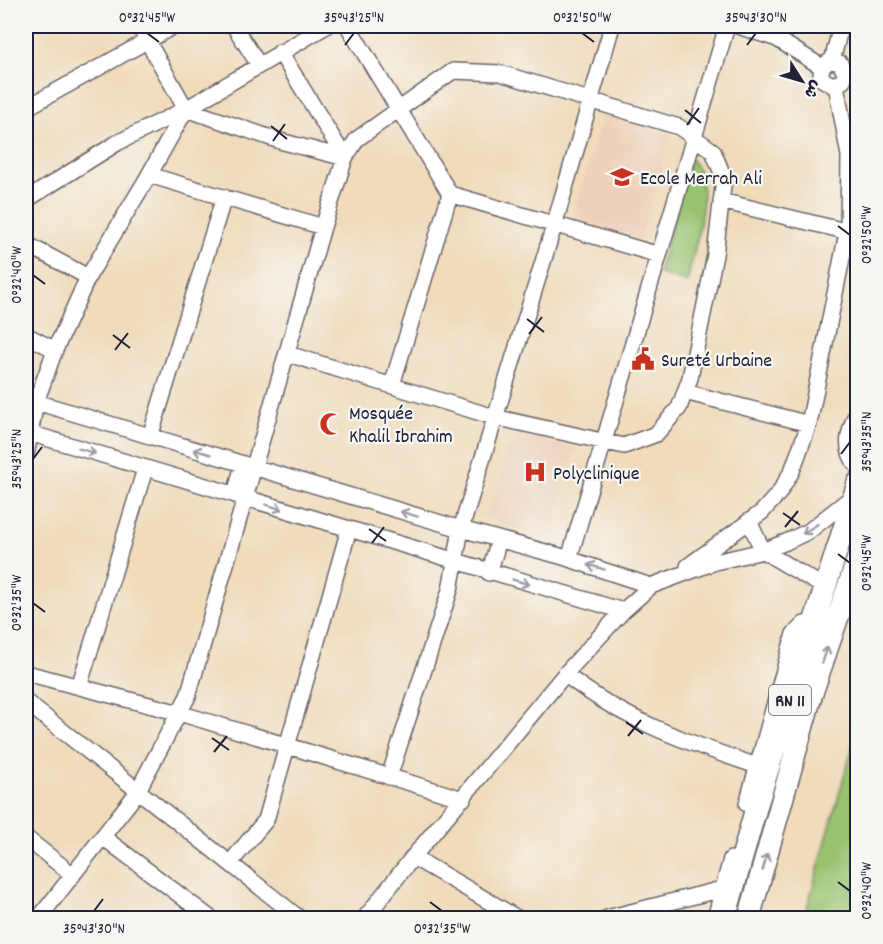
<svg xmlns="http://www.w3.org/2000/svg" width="883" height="944" viewBox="0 0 883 944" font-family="Dekko,'Playpen Sans Arabic',sans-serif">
	<rect width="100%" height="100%" fill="#f6f6f2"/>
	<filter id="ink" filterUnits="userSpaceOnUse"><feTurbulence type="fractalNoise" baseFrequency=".0167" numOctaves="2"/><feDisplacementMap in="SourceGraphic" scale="12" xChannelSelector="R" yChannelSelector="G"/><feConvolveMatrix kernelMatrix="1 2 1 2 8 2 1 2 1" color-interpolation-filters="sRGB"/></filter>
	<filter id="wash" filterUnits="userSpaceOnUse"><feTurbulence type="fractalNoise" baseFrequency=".008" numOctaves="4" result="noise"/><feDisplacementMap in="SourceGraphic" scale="24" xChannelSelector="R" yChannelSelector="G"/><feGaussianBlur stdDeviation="1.35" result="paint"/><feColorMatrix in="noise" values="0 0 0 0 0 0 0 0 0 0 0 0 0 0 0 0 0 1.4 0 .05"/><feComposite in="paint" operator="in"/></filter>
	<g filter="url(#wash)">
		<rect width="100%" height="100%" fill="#f0dbbb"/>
		<path fill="#edd1ba" d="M603,114L672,134L640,240L572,220Z
			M518,434L575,448L551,541L482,517L495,496L512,436Z"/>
		<path fill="#98c26f" stroke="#5d7255" stroke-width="1.5" d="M691,159C717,184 693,251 687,283L658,273Z
			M857,731V918H804Z"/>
	</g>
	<g filter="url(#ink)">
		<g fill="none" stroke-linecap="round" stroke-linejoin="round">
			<g stroke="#6a6368" stroke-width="18">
				<path id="minor" d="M139,26L186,109L280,141L345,158
					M234,26L259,65
					M348,26L450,194L392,385
					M738,26L777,39L822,67
					M280,52L345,158
					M832,61L840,63L845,73L843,81L832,85L822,79C819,70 823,63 832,61L841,26
					M26,108L174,26
					M149,175L323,227
					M450,194L659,255
					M26,200L117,143L186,109L326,26
					M721,201L841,230
					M26,244L88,277
					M26,335L55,350
					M685,392L809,424
					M36,402L461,529L560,556L651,586
					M858,410C849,430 842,448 858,467
					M26,432L623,611
					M150,437L224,197
					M26,455L36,402L55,350L88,277L149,175L186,109
					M235,495L243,464
					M749,521L763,551L824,587
					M569,559L727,26
					M688,566L762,512L779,493L792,471L809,424L848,228L849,156L836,85
					M489,573L499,540
					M26,673L176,712L463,799
					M565,674C622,720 689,743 757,766
					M79,687L145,469
					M26,702L299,918
					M389,777L450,590L461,529L554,226L612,26
					M747,804L794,634L804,624L814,622
					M103,837L210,918
					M26,838L73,875
					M413,857L517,918
					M230,863L266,820L349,529
					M717,911L731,859
					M39,918L136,794L188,696L323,227L345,158L357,139L453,71L500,73L679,127L713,151L724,178L715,255L690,378L679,408L656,434L624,446L494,417L288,354
					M365,918L413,857L565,674L623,611L651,586L715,562L763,551L786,542L809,531L852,497
					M607,918L722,889"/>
			</g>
			<g stroke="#6a6368" stroke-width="24">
				<path id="highway" d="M725,918L758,801L858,483
					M749,918L812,693L858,558"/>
			</g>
			<use href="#minor" stroke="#fff" stroke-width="15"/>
			<use href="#highway" stroke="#fff" stroke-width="21"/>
		</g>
		<defs><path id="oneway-shaft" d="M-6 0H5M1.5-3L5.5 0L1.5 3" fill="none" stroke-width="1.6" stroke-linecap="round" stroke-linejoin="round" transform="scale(1.5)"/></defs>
		<g stroke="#9c9ca7">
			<use href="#oneway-shaft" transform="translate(87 451) rotate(17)"/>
			<use href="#oneway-shaft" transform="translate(202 452) rotate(-164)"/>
			<use href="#oneway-shaft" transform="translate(274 507) rotate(17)"/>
			<use href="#oneway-shaft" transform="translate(409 514) rotate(-163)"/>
			<use href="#oneway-shaft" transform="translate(810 529) rotate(147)"/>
			<use href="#oneway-shaft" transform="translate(596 567) rotate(-163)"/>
			<use href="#oneway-shaft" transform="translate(521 582) rotate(16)"/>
			<use href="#oneway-shaft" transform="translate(825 655) rotate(-71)"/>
			<use href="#oneway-shaft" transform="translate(765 862) rotate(-74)"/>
		</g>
	</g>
	<path fill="none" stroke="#22223b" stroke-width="2" d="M147,33L159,42M582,33L594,42M345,45L354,33M747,45L756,33M685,110L701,123M687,125L699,108M271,126L287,139M273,141L285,124M838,226L850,235M33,275L45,284M527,319L544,332M529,334L542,317M113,335L130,348M115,350L128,333M841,454L850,442M33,459L42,447M783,513L800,525M785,527L798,511M369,529L386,541M372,543L384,527M838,554L850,563M33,603L45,612M626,722L643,734M628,736L641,720M212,738L229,750M214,752L227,736M838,882L850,891M430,902L442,911M94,911L103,899"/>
	<defs>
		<g id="school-bare" transform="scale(1.8)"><path d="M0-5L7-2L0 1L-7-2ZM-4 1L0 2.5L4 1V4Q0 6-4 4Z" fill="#c8321e" stroke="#f6f6f2" stroke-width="2.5" paint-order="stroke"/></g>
		<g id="civic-bare" transform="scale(1.8)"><path d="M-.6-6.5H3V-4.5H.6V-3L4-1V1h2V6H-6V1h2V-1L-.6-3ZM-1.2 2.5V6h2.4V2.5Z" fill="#c8321e" stroke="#f6f6f2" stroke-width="2.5" paint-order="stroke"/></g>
		<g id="mosque-bare" transform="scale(1.8)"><path d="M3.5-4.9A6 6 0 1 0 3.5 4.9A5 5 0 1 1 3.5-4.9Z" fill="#c8321e" stroke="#f6f6f2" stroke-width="2.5" paint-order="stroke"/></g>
		<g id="hospital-bare" transform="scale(1.8)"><path d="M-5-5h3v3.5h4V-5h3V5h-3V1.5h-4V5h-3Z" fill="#c8321e" stroke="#f6f6f2" stroke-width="2.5" paint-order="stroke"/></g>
	</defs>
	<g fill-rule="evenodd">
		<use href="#school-bare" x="622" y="177"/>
		<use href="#civic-bare" x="643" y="359"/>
		<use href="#mosque-bare" x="331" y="424"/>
		<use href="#hospital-bare" x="535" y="472"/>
	</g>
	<g text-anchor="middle" stroke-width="4.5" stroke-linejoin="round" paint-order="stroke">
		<rect fill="#f6f6f2" stroke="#626272" stroke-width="1.5" x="769" y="685" width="42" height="30" rx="4.5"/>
		<g font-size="18" font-weight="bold" fill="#22223b">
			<text x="790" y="706">RN 11</text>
		</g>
		<g font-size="20" fill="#22223b" stroke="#f6f6f2" text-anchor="start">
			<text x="640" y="184">Ecole Merrah Ali</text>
			<text x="661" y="366">Sureté Urbaine</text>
			<text x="349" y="419">Mosquée<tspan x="349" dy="23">Khalil Ibrahim</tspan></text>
			<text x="553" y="479">Polyclinique</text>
		</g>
	</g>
	<rect width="883" height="944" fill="none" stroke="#f6f6f2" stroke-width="66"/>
	<g transform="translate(802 81) rotate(127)" stroke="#f6f6f2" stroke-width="4.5" paint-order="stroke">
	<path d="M0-4.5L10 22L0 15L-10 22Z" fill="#22223b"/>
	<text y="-9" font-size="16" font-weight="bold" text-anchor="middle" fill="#22223b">ش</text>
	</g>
	<rect x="33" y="33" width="817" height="878" fill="none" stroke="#22223b" stroke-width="2"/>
	<g font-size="15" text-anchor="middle" fill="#22223b">
		<text x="147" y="22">0°32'45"W</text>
		<text x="354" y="22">35°43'25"N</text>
		<text x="582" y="22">0°32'50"W</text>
		<text x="756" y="22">35°43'30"N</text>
		<text transform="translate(866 235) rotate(-90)" y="5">0°32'50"W</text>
		<text transform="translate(16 275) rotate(-90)" y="5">0°32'40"W</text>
		<text transform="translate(866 442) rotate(-90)" y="5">35°43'35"N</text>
		<text transform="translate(16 459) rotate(-90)" y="5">35°43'25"N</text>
		<text transform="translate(866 563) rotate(-90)" y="5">0°32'45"W</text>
		<text transform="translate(16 603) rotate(-90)" y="5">0°32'35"W</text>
		<text transform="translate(866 891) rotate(-90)" y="5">0°32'40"W</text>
		<text x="94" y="933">35°43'30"N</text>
		<text x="442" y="933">0°32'35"W</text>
	</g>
</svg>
